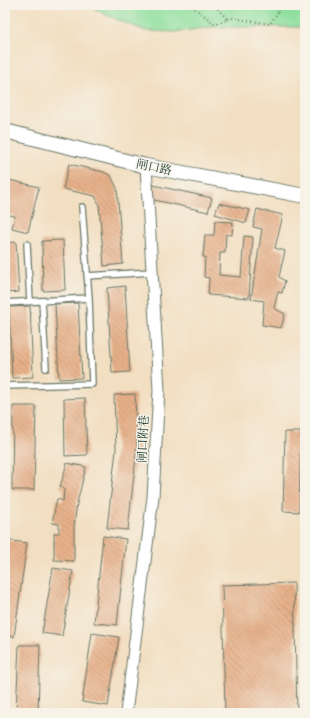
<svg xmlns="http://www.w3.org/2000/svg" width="310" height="718" viewBox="0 0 310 718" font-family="Vollkorn,'Noto Serif SC',serif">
	<defs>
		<pattern id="building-back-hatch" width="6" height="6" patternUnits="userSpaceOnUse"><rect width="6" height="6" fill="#e7b18a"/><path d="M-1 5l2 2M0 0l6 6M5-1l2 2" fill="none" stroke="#bb9172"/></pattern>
	</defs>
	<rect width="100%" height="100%" fill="#f7f3e8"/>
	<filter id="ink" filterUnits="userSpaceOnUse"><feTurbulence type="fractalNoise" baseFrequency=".025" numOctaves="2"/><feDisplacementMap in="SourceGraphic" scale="8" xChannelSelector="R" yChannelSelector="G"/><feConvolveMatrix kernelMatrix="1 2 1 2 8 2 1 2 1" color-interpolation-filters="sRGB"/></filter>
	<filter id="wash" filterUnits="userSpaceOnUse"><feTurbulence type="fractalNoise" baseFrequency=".012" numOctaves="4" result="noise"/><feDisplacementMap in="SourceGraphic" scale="16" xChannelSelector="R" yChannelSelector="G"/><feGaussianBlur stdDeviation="0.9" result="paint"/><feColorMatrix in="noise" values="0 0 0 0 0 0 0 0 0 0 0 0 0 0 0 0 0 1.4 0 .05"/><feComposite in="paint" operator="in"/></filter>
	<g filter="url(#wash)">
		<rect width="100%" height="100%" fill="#f2dfc2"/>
		<path fill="#8fdf9f" stroke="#578e6a" d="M90,5H305V27H211L175,32L146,31L104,14Z"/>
		<g id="blocks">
			<path fill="url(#building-back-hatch)" d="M69,164L104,172L111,176L117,188L123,264L104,266L99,204L95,196L63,189Z
				M5,179L39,187L28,232L12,228L15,216L5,214Z
				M153,185L212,198L208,212L150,199Z
				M219,203L250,210L246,223L215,214Z
				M257,209L283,215L275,248L285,251L279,277L285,281L282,293L278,292L274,308L285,314L281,328L262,325L264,301L251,299L262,229L253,227Z
				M215,221L233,222L232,235L226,234L225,253H220L219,275L241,277L244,236L253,237L249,298L208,295L209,278L204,277L205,257H203L205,235H214Z
				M63,240L65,290L43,291L42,241Z
				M16,242L19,292L5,293V243Z
				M125,286L130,372L112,373L107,288Z
				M78,303L82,378L59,379L55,304Z
				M30,306L33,377L12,378L9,307Z
				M135,394L137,447L128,530L107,528L116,450L114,395Z
				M85,398L87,455L65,456L64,399Z
				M13,406H36L34,490H12Z
				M285,432H301L299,512L283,511Z
				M67,463L86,467L77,503L74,526V561L54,560V533H59V524L52,523L57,499L63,501L64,489L60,487Z
				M103,536L126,539L117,625L94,623Z
				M5,540L27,543L14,637L5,635Z
				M53,568L73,571L62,636L42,633Z
				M294,583L297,713H225L222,585Z
				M92,633L119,637L108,706L82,702Z
				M19,645H40L38,713H16Z"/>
		</g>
	</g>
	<g filter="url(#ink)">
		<use href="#blocks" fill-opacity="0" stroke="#697666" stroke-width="1"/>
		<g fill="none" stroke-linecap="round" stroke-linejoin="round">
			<g stroke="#697666" stroke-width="8">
				<path id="service" d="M27,244L30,301
					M87,276L152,272
					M42,301L46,368
					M5,303L89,298L82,207
					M5,386L92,384L89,298"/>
			</g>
			<g stroke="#697666" stroke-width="13">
				<path id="minor" d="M126,713L153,497L159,390L146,166"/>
			</g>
			<g stroke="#697666" stroke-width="16">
				<path id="tertiary" d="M5,131L146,166L305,196"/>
			</g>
			<path stroke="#697666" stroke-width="2" stroke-dasharray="1 3" stroke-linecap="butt" d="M193,5V7L215,24L232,18L270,24L283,5
				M215,6L228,20"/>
			<use href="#service" stroke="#fff" stroke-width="5.5"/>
			<use href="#minor" stroke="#fff" stroke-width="11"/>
			<use href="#tertiary" stroke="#fff" stroke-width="14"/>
		</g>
	</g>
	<g text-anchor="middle" stroke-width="3" stroke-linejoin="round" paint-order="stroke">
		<g font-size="12" fill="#1f3d34" stroke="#f7f3e8">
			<text transform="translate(154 167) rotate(12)" y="4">闸口路</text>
			<text transform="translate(143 439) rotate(-87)" y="4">闸口附巷</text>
		</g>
	</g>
	<rect width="310" height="718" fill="none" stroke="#f7f3e8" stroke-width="20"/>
</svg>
